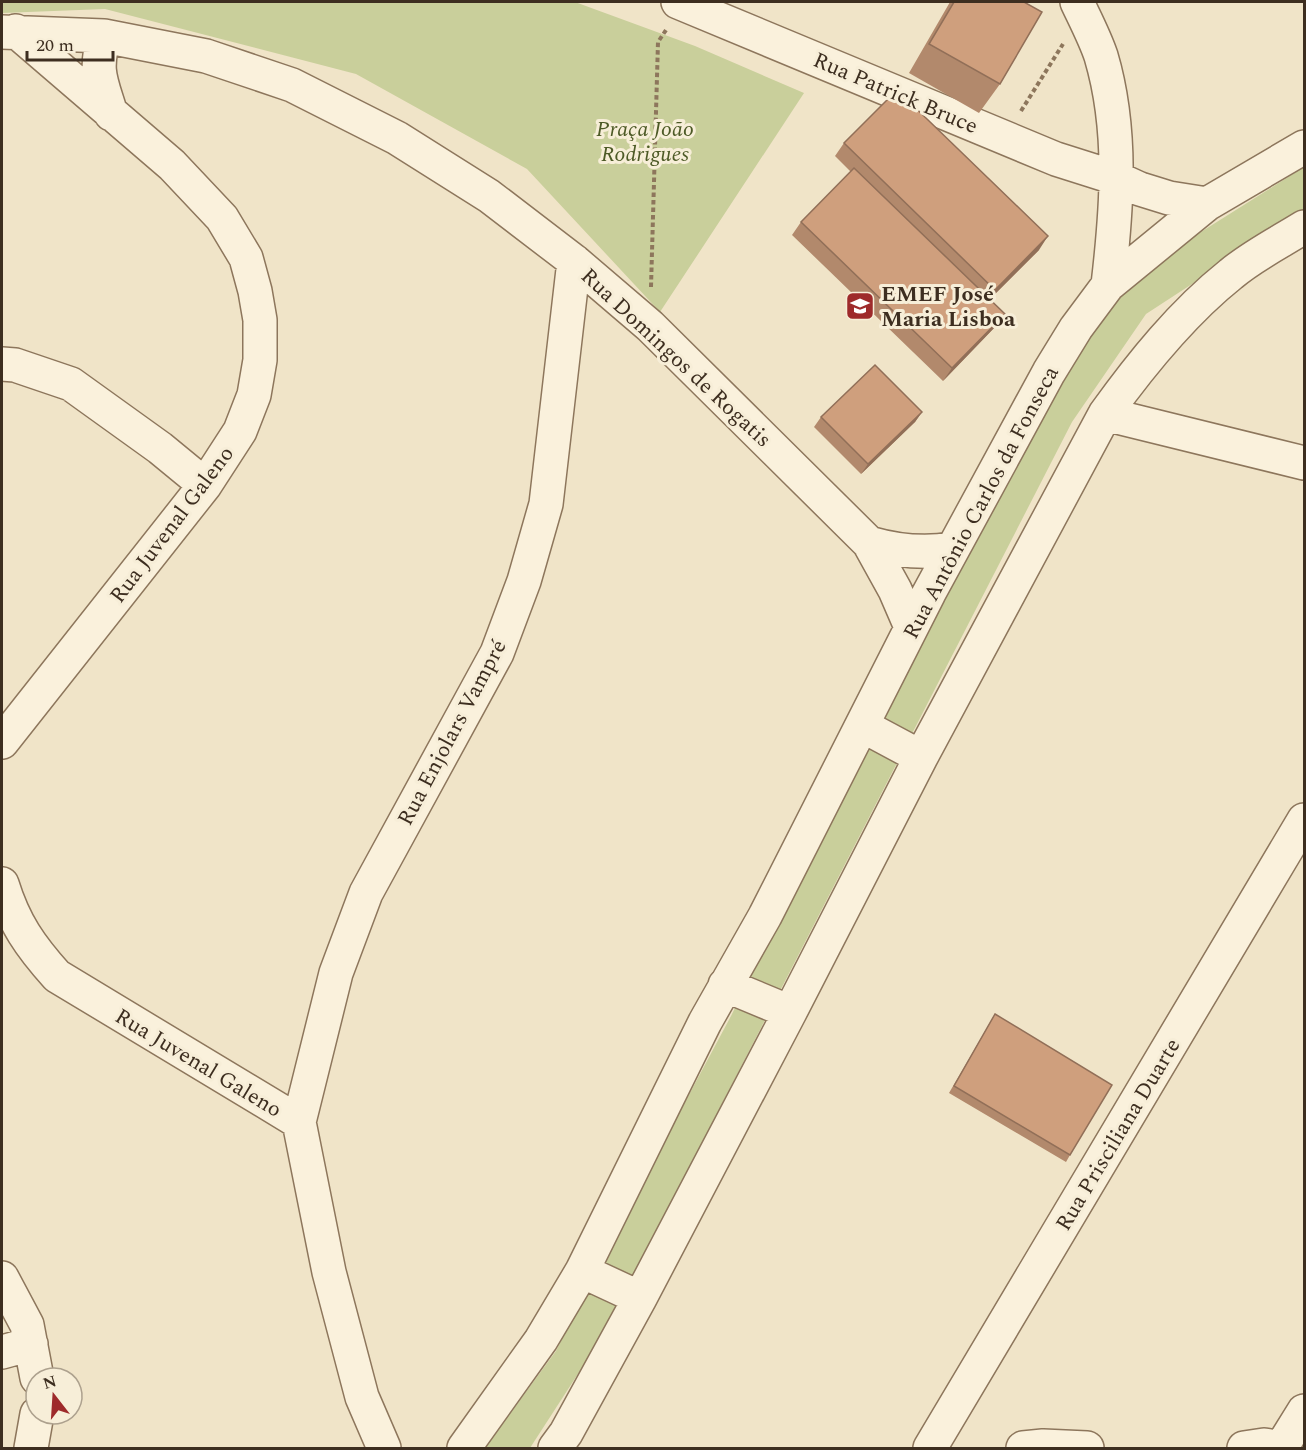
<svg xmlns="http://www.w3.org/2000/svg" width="1306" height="1450" viewBox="0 0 1306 1450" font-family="Spectral,serif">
	<rect width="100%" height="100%" fill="#f0e4c8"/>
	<path fill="#c9cf9b" d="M2,2H575L695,46L804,93L660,312L527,169L356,74L105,9L2,13Z
		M1304,167V211L1146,314L1072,422L629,1285L585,1363L530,1448H485L556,1351L596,1269L731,1016L937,600L1072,348L1123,295L1193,237Z"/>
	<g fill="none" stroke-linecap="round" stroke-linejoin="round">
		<g stroke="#8d765c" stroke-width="36">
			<path id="minor" d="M678,2L1056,159L1116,178L1140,189L1169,198L1207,204
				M1077,2C1085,19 1095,38 1101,56C1123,130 1117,209 1108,285
				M2,32L104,36L206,56L292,85L397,138L489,196L574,261L650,326L869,543L895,590L911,627
				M104,36C94,72 101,80 111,114
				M2,364L15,365L71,384L160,448L205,485
				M1105,414L1304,463
				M869,543C897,551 924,554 952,549
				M863,726L921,757
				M2,742L205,485L240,431L254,395L260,360V320L255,291L246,258L222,218L172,165L16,31
				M2,884C14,923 30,946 57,976L299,1122L329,1272L362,1397L384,1448
				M725,985L790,1012
				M299,1122L336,973L366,893L497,653L524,581L546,504L574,261
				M582,1271L640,1298
				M2,1278L27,1325L37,1378
				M2,1352L31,1344
				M31,1448L37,1414
				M464,1448L541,1340L582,1271L705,1022L765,916L929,593L1049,372L1076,328L1108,285L1207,204L1304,147
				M555,1448L566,1433L640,1298L790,1012L921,757L1105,414C1141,364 1182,313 1231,274C1252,256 1280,242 1304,227
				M930,1448L1304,820
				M1023,1448L1043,1446L1087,1448
				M1244,1448L1264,1445L1282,1448
				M1281,1448L1304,1411"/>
		</g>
		<path stroke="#8d765c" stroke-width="4" stroke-dasharray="4.5 3" stroke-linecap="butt" d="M1021,111L1063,44
			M651,287L658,42L666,30"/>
		<use href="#minor" stroke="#faf1dc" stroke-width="33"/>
	</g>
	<path fill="#b2896c" d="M950,2H1024L1000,84L979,113L909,73Z
		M844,143L1039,250L989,300L995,327L943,381L792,235L801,222L851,172L835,156Z
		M922,412L915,422L861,474L814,427L821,417Z
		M995,1014L1070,1155L1066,1162L949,1093Z"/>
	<path fill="#916f58" d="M1048,236L1039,250L986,303L995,290Z
		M1005,314L995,327L943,381L952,368Z
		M922,412L915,422L861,474L868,464Z"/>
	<path fill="#cf9f7d" stroke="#916f58" stroke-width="1.5" d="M954,2H1024L1042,12L1000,84L929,44Z
		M897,90L1048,236L995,290L844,143Z
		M854,168L1005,314L952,368L801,222Z
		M875,365L922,412L868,464L821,417Z
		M995,1014L1112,1085L1070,1155L954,1086Z"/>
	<defs>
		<g id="school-square" transform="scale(1.5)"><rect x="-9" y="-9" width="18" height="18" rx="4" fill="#9e2a2b" stroke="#f7eed8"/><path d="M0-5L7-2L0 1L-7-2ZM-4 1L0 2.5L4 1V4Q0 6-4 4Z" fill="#fff"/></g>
	</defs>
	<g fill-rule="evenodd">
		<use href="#school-square" x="860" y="306"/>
	</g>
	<g text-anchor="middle" stroke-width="6" stroke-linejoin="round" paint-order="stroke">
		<g font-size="22" fill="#3d2e20" stroke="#f7eed8">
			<text transform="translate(896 92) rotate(23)" y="8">Rua Patrick Bruce</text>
			<text transform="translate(677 357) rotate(43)" y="8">Rua Domingos de Rogatis</text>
			<text transform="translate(980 502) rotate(-62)" y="8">Rua Antônio Carlos da Fonseca</text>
			<text transform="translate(171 524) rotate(-53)" y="8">Rua Juvenal Galeno</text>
			<text transform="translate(451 732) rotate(-62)" y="8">Rua Enjolars Vampré</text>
			<text transform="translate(199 1062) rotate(31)" y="8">Rua Juvenal Galeno</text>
			<text transform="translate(1117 1134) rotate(-59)" y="8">Rua Prisciliana Duarte</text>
		</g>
		<g font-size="22" font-style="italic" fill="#4d5a26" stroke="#f7eed8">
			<text x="645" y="136">Praça João<tspan x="645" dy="25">Rodrigues</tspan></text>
		</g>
		<g font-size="22" font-weight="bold" fill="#3d2e20" stroke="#f7eed8" text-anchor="start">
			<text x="881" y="301">EMEF José<tspan x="881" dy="25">Maria Lisboa</tspan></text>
		</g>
	</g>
	<rect width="1306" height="1450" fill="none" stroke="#3d2e20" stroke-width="6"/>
	<g transform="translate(54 1396) rotate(343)"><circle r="28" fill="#f7eed8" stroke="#ada18e" stroke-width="1.5"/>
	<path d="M0-4.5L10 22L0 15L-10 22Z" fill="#9e2a2b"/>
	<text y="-9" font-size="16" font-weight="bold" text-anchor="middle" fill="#3d2e20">N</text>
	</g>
	<path d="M27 51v9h86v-9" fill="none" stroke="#3d2e20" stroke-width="3"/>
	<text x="36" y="51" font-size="18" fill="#3d2e20" stroke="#f7eed8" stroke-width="4.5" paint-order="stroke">20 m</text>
</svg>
